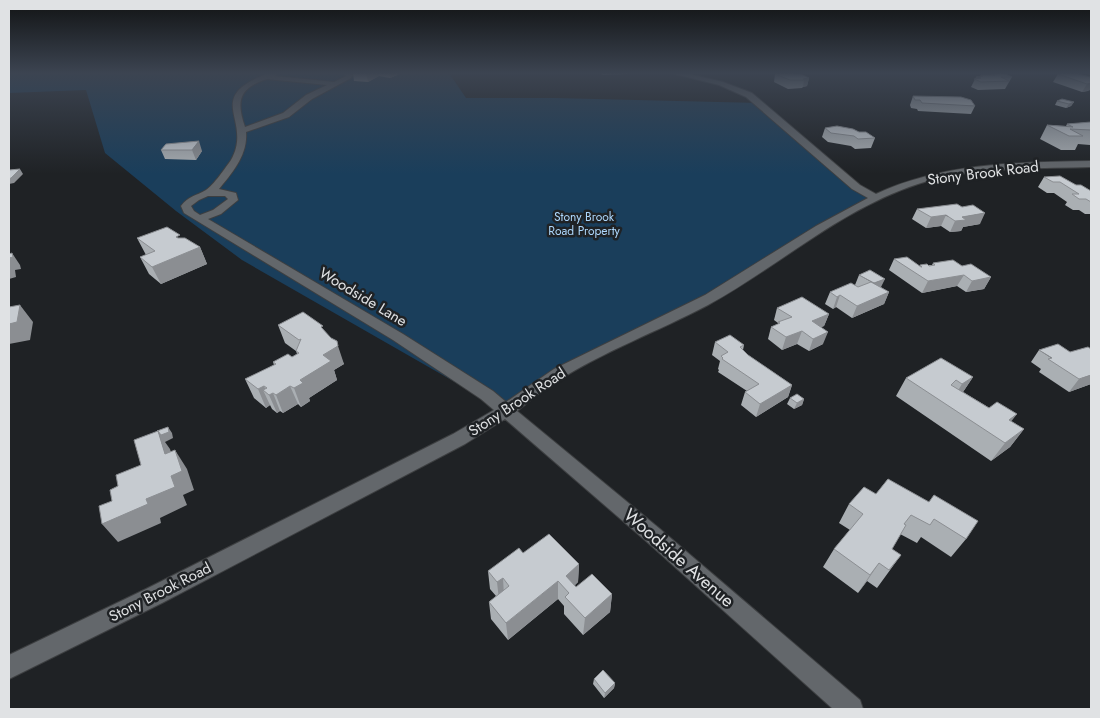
<svg xmlns="http://www.w3.org/2000/svg" width="1100" height="718" viewBox="0 0 1100 718" font-family="Jost,sans-serif">
	<rect width="100%" height="100%" fill="#1f2225"/>
	<path fill="#1a3e5b" d="M9,73H449L466,98H555L760,103L871,198L752,273L502,409L242,260L176,211L105,153L86,90L9,93Z"/>
	<g fill="none" stroke-linecap="round" stroke-linejoin="round">
		<g stroke="#3d3f41" stroke-width="2">
			<path id="minor" d="M269,73H279L275,76L334,82L346,76L343,73L353,75L351,78L312,99L289,117L246,132C248,155 232,173 219,189L236,193L238,200L221,214L208,219L403,334L493,391L506,402L554,369L705,295L816,226L868,198L852,189L746,97L719,85L671,73H685L723,82L752,93L860,185L876,194C943,163 1019,162 1091,161V167C1034,169 973,166 918,184C841,209 779,266 708,305C659,331 604,351 556,382C542,390 530,401 517,411L660,529L860,700L863,709H833L646,541L505,419L465,444L162,603L9,679V655L146,589L453,434L494,410L481,399L393,340L184,213L181,206C188,196 196,196 206,190C213,186 226,167 231,160C254,119 201,98 269,73ZM267,79L327,85L306,95L283,113L245,127C236,101 239,88 267,79ZM208,196H225L228,199L213,210L200,215L194,211L191,206L199,200Z
				M1087,73H1091V76Z"/>
		</g>
		<use href="#minor" fill="#63676b" fill-rule="evenodd"/>
	</g>
	<path fill="#aaafb3" d="M353,73H402L390,78L379,76L368,82L354,81Z
		M599,73H628V74L603,75Z
		M775,74H793L809,78L807,86L803,87L802,88L788,89L774,82Z
		M991,74L1012,77L1005,89L978,90L971,87L976,77L980,76L981,75H991Z
		M1058,74L1083,75L1091,77L1089,90L1088,91L1082,92L1053,82Z
		M913,96L975,106L971,114L918,111L917,109L911,108L910,105Z
		M1057,101L1074,102L1071,106L1066,108L1055,105Z
		M1091,122V147L1090,146V145L1078,144L1075,150H1061L1040,139L1047,125L1066,126L1067,124Z
		M825,128L859,132L875,138L871,148L855,149L851,146L828,142L822,137Z
		M166,144L202,151L196,160L165,159L161,150Z
		M1044,177L1076,185L1091,191V214H1085L1079,210H1073L1065,205L1067,202L1054,193H1047L1038,187Z
		M917,209L980,224L963,227L961,231L950,232L941,226L926,228L912,219Z
		M137,238H182L200,247L207,264L161,284L149,274L140,257L146,255Z
		M894,259L920,266V265H932L933,263L962,266L991,277L984,289L966,292L957,286L922,293L889,270Z
		M859,275L889,292L884,304L852,318L836,307L833,309L825,304L830,292L855,285Z
		M777,308L829,314L824,326L821,327L823,344L809,351L797,344L782,350L768,339L771,327L778,324V323L774,320Z
		M278,325L326,333L344,364L334,370L337,380L309,398L310,401L301,407L298,404L283,413L280,411L277,413L272,409L270,405L266,408L254,398L245,379L274,365L273,362L292,357L297,354L296,351L285,343Z
		M715,342L744,345L743,350L748,355L792,385L788,397L756,417L741,405L745,392L747,391L718,372L719,370L718,369L720,361L712,355Z
		M1039,350L1091,384L1069,392L1039,372L1041,369L1031,362Z
		M973,377L963,392L1024,429L1010,447L991,461L896,396L906,378Z
		M790,398L804,399L802,405L794,409L787,404Z
		M888,479L966,539L951,557L921,537L917,543L900,534L892,549L901,555L877,588L867,581L858,593L823,567L834,549L850,530L839,523L849,504L876,494Z
		M523,553L579,564L578,582L575,585L576,587L612,594L610,612L583,635L564,614V606L558,599L508,640L491,619L489,602L496,596L490,589L488,571Z
		M594,679L615,683L614,688L604,698L593,684Z"/>
	<path fill="#8b8e92" d="M366,73H379V76L368,82Z
		M389,73H402L390,78Z
		M809,78L807,86L803,87L804,80L803,79Z
		M1091,83V90L1082,92L1087,84Z
		M1074,102L1071,106L1066,108L1069,104Z
		M199,141L202,151L196,160L192,150Z
		M20,169L23,174L14,183L9,184V179Z
		M985,213L980,224L963,227L961,231L950,232L955,221L962,217Z
		M946,215L941,226L926,228L931,217Z
		M200,247L207,264L161,284L152,267Z
		M9,251L12,256V253L20,265L21,269L15,270L16,277L9,279Z
		M964,275L957,286L922,293L928,281Z
		M991,277L984,289L966,292L972,281Z
		M885,279L879,291L874,283Z
		M889,292L884,304L852,318L857,306Z
		M840,295L836,307L833,309L837,297Z
		M20,305L33,322L30,340L9,344V324Z
		M829,314L824,326L807,333L812,321Z
		M802,331L797,344L782,350L786,337Z
		M828,332L823,344L809,351L813,339Z
		M338,346L344,364L334,370L337,380L309,398L310,401L301,407L294,388L323,355Z
		M1091,375V384L1069,392L1079,379Z
		M973,377L961,395L951,402L962,384Z
		M792,385L788,397L756,417L760,404Z
		M264,386L267,393L263,390L270,405L266,408L258,389Z
		M290,386L298,404L283,413L276,395Z
		M273,393L280,411L277,413L269,395Z
		M804,399L802,405L794,409L797,403Z
		M1017,414L1003,432L1009,420Z
		M168,427L172,433L173,438L165,442L170,449L177,473L165,454L158,431Z
		M1024,429L1010,447L991,461L1005,443Z
		M175,450L187,469L194,490L183,495L187,505L160,518L161,523L118,542L102,524L146,499L171,476Z
		M879,563L867,581L858,593L870,575Z
		M579,564L578,582L568,591L566,576Z
		M503,578L504,596L499,600L497,582Z
		M558,581V599L508,640L506,623Z
		M612,594L610,612L583,635L585,618Z
		M615,683L614,688L604,698L605,693Z"/>
	<path fill="#c6cbd0" stroke="#8b8e92" d="M780,73H792L793,74H801L809,78L803,79L804,80H790L775,74Z
		M1003,73L1012,77H1001L1009,81L981,82L974,79L981,78L976,77L983,76L981,75H995L991,74Z
		M1063,73H1080L1078,74L1091,77V83L1087,84L1058,74Z
		M913,96L961,97L971,100L975,106L922,103L920,100H915Z
		M1062,99L1074,102L1069,104L1057,101Z
		M1091,122V130L1070,129L1083,136H1069L1047,125L1073,127L1067,124Z
		M837,126L853,129L859,132H866L875,138L858,139L854,136L831,133L825,128Z
		M199,141L192,150H161L166,144Z
		M20,169L11,178L9,179V170Z
		M1060,176L1076,185H1081L1091,191V202L1086,199H1079L1072,194H1079L1060,182H1053L1044,177Z
		M957,204L962,207L973,205L985,213L962,217L966,220L955,221L946,215L931,217L917,209Z
		M167,227L180,235L176,237L178,238H185L200,247L152,267L140,257L155,251L137,238Z
		M12,253L13,257L9,258V254Z
		M907,257L921,267H922L920,265L927,264L929,266L935,265L933,263L953,260L962,266L971,264L991,277L972,281L964,275L928,281L894,259Z
		M870,270L885,279L874,283L859,275Z
		M871,282L889,292L857,306L840,295L837,297L830,292L851,283L858,287Z
		M802,297L829,314L812,321L828,332L813,339L802,331L786,337L771,327L780,323L778,322L792,317L777,308Z
		M20,305L17,322L9,324V307Z
		M303,312L323,326L321,327L331,338L337,341L338,346L323,355L331,361L300,380L303,383L294,388L290,386L276,395L273,393L269,395L263,390L267,388L264,386L258,389L245,379L276,364L273,362L288,354L292,357L299,353L296,351L301,339L299,340L278,325Z
		M730,335L744,345L740,347L748,355L792,385L760,404L745,392L759,384L722,359L723,358L721,356L728,352L715,342Z
		M1058,344L1070,352L1088,347L1091,349V375L1079,379L1048,359L1052,358L1039,350Z
		M941,358L973,377L962,384L956,380L951,385L989,408L997,402L1017,414L1009,420L1024,429L1005,443L906,378Z
		M797,394L804,399L797,403L790,398Z
		M168,427L169,432L161,435L158,431H157Z
		M158,431L165,454L175,450L182,471L171,476L175,487L146,499L148,504L102,524L99,506L112,501L110,490L118,486L116,475L141,465L134,440Z
		M888,479L929,502L934,495L978,521L966,539L934,519L930,525L911,515L904,524L906,525L892,549L901,555L889,570L879,563L870,575L834,549L863,514L849,504L864,487L876,494Z
		M549,534L579,564L566,576L576,587L592,574L612,594L585,618L565,597L569,593L558,581L506,623L489,602L509,586L503,578L497,582L488,571L519,548L523,553Z
		M603,670L615,683L605,693L594,679Z"/>
	<linearGradient id="sky" x2="0" y2="1"><stop stop-color="#111314"/><stop offset="0.42" stop-color="#3c4451"/><stop offset="1" stop-color="#3c4451" stop-opacity="0"/></linearGradient>
	<rect width="1100" height="174" fill="url(#sky)"/>
	<g text-anchor="middle" stroke-width="5" stroke-linejoin="round" paint-order="stroke">
		<g font-size="12" fill="#add7fc" stroke="#1f2225">
			<text x="584" y="221">Stony Brook<tspan x="584" dy="14">Road Property</tspan></text>
		</g>
		<g font-size="15" fill="#e0e2e4" stroke="#1f2225">
			<text transform="translate(983 173) rotate(-7)" y="5">Stony Brook Road</text>
			<text transform="translate(363 297) rotate(31)" y="5">Woodside Lane</text>
			<text transform="translate(517 402) rotate(-33)" y="5">Stony Brook Road</text>
			<text transform="translate(160 592) rotate(-27)" y="5">Stony Brook Road</text>
		</g>
		<g font-size="18" fill="#e0e2e4" stroke="#1f2225">
			<text transform="translate(679 558) rotate(41)" y="6">Woodside Avenue</text>
		</g>
	</g>
	<rect width="1100" height="718" fill="none" stroke="#e0e2e4" stroke-width="20"/>
</svg>
